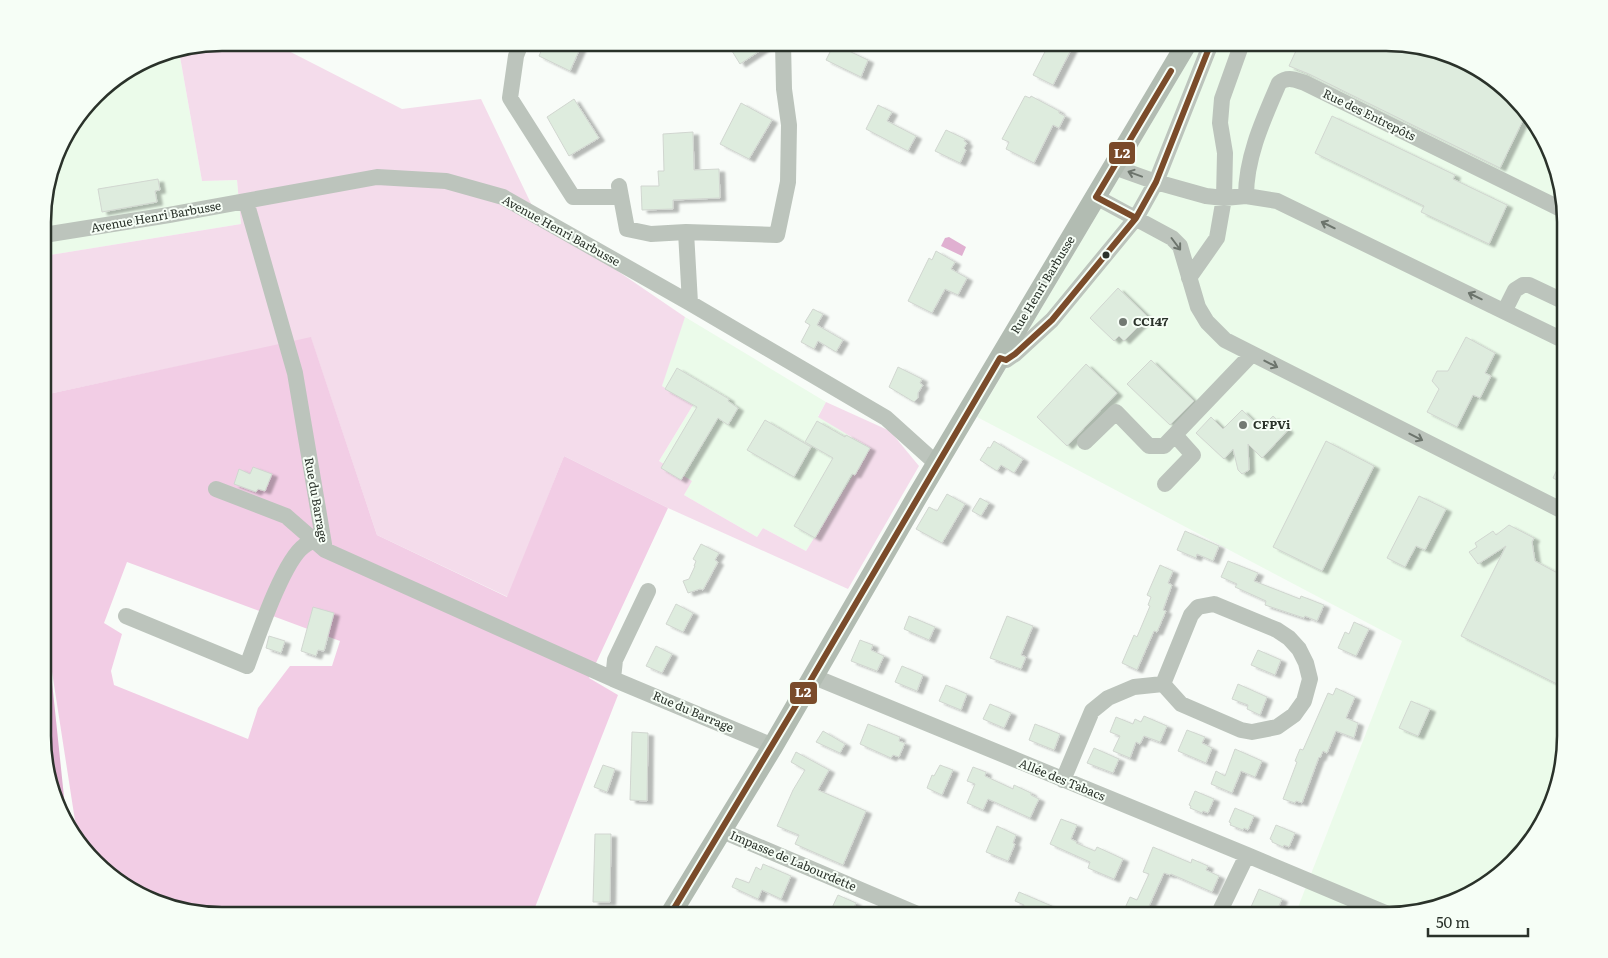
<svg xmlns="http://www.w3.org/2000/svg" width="1608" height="958" viewBox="0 0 1608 958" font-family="Literata,serif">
	<defs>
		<filter id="shadow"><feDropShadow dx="5.5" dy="3" stdDeviation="1" flood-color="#0004"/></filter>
	</defs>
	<rect width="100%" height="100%" fill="#f8fcf8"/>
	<path fill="#ebfbea" d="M1199,43H1386L1476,67L1535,123L1565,210V747L1541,826L1476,891L1397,915H1295L1402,641L977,417Z
		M179,51L202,181L237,180L241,224L44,256V199L61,143L104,87L154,56Z
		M685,317L826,402L818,416L870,448L806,551L763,528L757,537L684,495L691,481L659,461L693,405L662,386L670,353Z"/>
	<path fill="#f4dceb" d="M222,43H273L402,109L481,99L537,216L685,317L662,386L693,405L659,461L692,481L684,495L757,537L763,528L806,551L870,448L818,417L826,402L890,431L919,466L848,589L668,508L564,456L508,597L377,535L311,338L44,395V256L241,224L237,180L202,181L179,51Z"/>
	<path fill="#f2cde5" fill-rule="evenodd" d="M311,337L377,535L507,597L564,456L668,508L589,678L618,695L532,915H222L132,891L78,840L44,620V395ZM127,562L340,641L332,666H290L258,708L248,739L114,685L111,671L122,634L104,623Z"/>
	<path fill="#e0b0d1" d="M949,237L966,247L962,256L941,246L945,238Z
		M44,622L49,653L66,816L44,759Z"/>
	<path fill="#deecde" stroke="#d1d6d0" filter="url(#shadow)" d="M545,42H583L570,71L539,56Z
		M735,42H773L740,64L732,51L738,47Z
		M1050,42H1075L1053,85L1033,75Z
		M1300,42H1386L1476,67L1526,114L1500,168L1309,74L1289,66Z
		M834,44L868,60L861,77L826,60Z
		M1025,96L1030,98L1031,96L1059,111V113L1065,116L1059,128L1053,125L1034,163L1006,149L1009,142L1002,139Z
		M574,99L599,138L569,156L547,117Z
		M741,103L772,120L749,159L720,144Z
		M878,105L892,112L887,121L916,136L908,151L866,129Z
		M1332,116L1455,175L1453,179L1507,205L1489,244L1421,212L1424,206L1315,153Z
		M946,130L965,139L964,141L967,143L964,148L966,150L960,163L935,151Z
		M693,132L694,170L719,169L720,198L673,200V209L642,210L641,186H659L658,171H664L663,134Z
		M158,179L160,190L155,191L157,202L102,212L98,189Z
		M936,251L955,262L951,269L967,278L958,295L945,289L932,313L908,301L929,258L932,260Z
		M1118,288L1148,317L1124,341L1119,336L1114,341L1090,318Z
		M813,309L823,314L817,325L843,340L836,352L818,341L814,349L801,342L810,325L805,322Z
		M1466,337L1495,353L1485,373L1491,376L1480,398L1473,395L1457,427L1427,412L1439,389L1432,381L1437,371H1448Z
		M1151,360L1194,401L1170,425L1127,384Z
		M1086,364L1117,393L1067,446L1037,417Z
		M898,367L922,379L920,383L923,385L918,393V398L914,402L889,387Z
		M677,368L729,399L728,401L738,408L728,425L718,418L681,480L661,468L697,407L665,389Z
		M1242,410L1261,428L1273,416L1288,430L1262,458L1248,444L1249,470L1242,474L1238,470L1233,449L1224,459L1196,433L1211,417L1223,429Z
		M765,420L811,447L794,477L747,450Z
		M817,421L845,437L846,435L870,448L855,475L852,474L815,538L794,526L833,458L805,442Z
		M994,441L1023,459L1014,473L1001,465L997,471L980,460L988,447L990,448Z
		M1326,441L1374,466L1322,571L1273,547Z
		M1565,453V484L1553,478Z
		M253,467L272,474L265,491L258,489L256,492L234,484L239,469L250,474Z
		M947,494L965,504L942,543L916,529L929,507L937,511Z
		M1419,496L1446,509L1425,550L1416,546L1405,567L1387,558Z
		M980,498L989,503L981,516L972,511Z
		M1509,525L1534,538L1532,542L1535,561L1565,577V688L1461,636L1506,546L1478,564L1469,552L1477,547L1475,543L1493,531L1496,535Z
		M1185,531L1219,546L1213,561L1197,554L1196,558L1177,550Z
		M701,544L719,553L715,560L718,562L703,590L700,589L688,593L683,581L689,579L695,566H694L696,561L693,559Z
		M1228,561L1258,573L1254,581L1300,599L1301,596L1324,605L1317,621L1305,616L1304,618L1265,605L1266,601L1235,587L1237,584L1221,577Z
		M1160,565L1173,571L1168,583L1172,585L1163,610L1166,611L1157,632L1154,631L1137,670L1122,663L1134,635L1137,637L1150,606L1148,605L1151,597L1147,595Z
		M676,604L693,613L683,632L666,624Z
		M313,607L334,613L324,651L318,650L316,656L301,651Z
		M909,616L935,627L929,640L904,629Z
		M1007,616L1033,626L1021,655L1026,657L1021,669L990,658Z
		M1354,622L1369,629L1356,656L1338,648L1345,632L1349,634Z
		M269,636L285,641L281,653L266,648Z
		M860,640L873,645L871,650L884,656L877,671L851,661Z
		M656,646L672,654L662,673L646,666Z
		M1258,650L1281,660L1275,675L1251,665Z
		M902,666L923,675L917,691L895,682Z
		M1238,684L1267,697L1260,715L1247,709L1248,705L1232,699Z
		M946,685L967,694L961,710L939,701Z
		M1336,688L1355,697L1346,718L1358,723L1354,738L1336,731L1327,753L1323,751L1320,758L1319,757L1302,803L1296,801L1295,803L1283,799L1297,762L1295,761L1300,749L1303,750L1328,693L1333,695Z
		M1411,701L1430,709L1418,736L1399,728Z
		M990,704L1011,713L1004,728L983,719Z
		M1144,716L1167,726L1160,742L1144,736L1140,744L1136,742L1130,758L1113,751L1120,736L1110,732L1116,717L1133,724L1135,719L1141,722Z
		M868,724L900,737L899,741L905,743L899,757L893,755L891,758L860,744Z
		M1035,724L1060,734L1054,750L1029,740Z
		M1187,730L1205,737L1202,743L1212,748L1206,763L1178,751Z
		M823,731L845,744L840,753L816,742Z
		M632,732L648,733L647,801L630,800Z
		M1094,748L1119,759L1113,773L1087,763Z
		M1235,749L1262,761L1255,777L1241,771L1232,793L1211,784L1216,771L1225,776Z
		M796,752L829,770L818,790L866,811L843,865L795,844L799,835L777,826L793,790L805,770L791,762Z
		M603,765L615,769L607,792L594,787Z
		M940,765L953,770L942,795L927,788L932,775L934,776Z
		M973,767L986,772L985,776L1013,789L1014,785L1031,793V795L1039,799L1030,818L988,799L983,810L967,803L975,784L967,781Z
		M1195,791L1214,799L1208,813L1203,811L1202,813L1190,808L1191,806L1189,805Z
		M1235,808L1254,816L1248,830L1244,828L1243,830L1230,825L1231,823L1229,822Z
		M1061,819L1077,825L1071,839L1077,842L1076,843L1095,851L1097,847L1123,859L1114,879L1088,868L1090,862L1050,844Z
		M1276,825L1295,833L1289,847L1284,845L1283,847L1272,842V840L1270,839Z
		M997,826L1016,835L1013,843L1015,844L1008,861L986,852Z
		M595,834H611L610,902H593Z
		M1153,847L1191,863L1192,859L1208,866L1206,870L1219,876L1212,892L1171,874L1170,875L1164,873L1145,915H1140L1125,908L1130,897L1137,900L1149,874L1143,872Z
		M763,864L791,876L781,899L762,890L758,899L732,887L736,878L749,883L756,867L761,870Z
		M1259,889L1282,899L1275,915H1270L1251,907Z
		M1019,892L1047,904L1074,915H1020L1024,905L1015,901Z
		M838,895L856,903L850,915H844L831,910Z"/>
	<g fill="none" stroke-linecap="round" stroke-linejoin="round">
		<path stroke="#bcc4bc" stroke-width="16" d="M521,43L516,56L510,98L573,197H621
			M1114,167L1156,182L1206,196L1224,198L1246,196L1277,201L1565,341
			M619,186L627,229L651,234L686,232L777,235L788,182L789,125L784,89L783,43
			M1246,196C1246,156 1264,118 1279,83C1288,76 1295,80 1305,83L1565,211
			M1096,197L1172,238L1180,246L1198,307L1207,322L1225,340L1565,512
			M246,201L295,373L325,550
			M686,232L690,303
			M44,235L169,215L377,177L446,181L503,197L690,303L886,418L937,464
			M1189,278L1217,238L1224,198L1225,153L1220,123L1222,99L1242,43
			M1505,310L1515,290L1523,285H1529L1565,302
			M1000,358L1006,360L1015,354L1052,320L1136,218L1156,182L1211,43
			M1085,442L1116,412L1149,446H1164L1252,354
			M1165,484L1193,455L1175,435
			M216,489L286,516L325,550L613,679L773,746
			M126,616L247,666C257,639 283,561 304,546C307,543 311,542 314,540
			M812,676L1247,855L1390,915
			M613,679L615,660L648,591
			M1063,780L1092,711L1108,698L1134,687L1163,684L1181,704L1241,730L1252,732L1277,727L1294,715L1304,701L1310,679L1306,663L1299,649L1289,638L1277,630L1214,604L1198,607L1191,615L1163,684
			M722,831L920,915
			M1218,915L1247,855"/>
		<path stroke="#b2bcb2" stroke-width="21" d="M670,915L773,746L917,497L1187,43"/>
		<g stroke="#f6fef6" stroke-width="10">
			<path id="bus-1" d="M1136,218L1096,197L1171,71
				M670,915L795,707L1000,358L1006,360L1015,354L1052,320L1136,218L1156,182L1211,43"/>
		</g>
		<use href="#bus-1" stroke="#7a4b2a" stroke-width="6"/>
	</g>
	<defs><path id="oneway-shaft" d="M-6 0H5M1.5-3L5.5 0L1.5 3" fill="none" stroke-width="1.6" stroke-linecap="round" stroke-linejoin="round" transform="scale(1.25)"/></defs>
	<g stroke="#6c746c">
		<use href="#oneway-shaft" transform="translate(1135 174) rotate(-160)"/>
		<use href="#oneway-shaft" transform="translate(1328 225) rotate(-154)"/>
		<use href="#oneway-shaft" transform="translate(1176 244) rotate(53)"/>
		<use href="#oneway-shaft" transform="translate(1475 296) rotate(-154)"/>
		<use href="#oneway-shaft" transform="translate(1271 364) rotate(27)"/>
		<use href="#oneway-shaft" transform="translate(1416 437) rotate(27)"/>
	</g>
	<circle fill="#2a322a" stroke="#f6fef6" stroke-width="2" cx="1106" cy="255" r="4.5"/>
	<g fill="#727972" stroke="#f6fef6" stroke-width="2">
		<circle cx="1123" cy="322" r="5"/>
		<circle cx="1243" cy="425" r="5"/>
	</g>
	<g text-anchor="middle" stroke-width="4" stroke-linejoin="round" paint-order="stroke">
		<g font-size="12" fill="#2a322a" stroke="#f6fef6">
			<text transform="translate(1369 115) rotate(26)" y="4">Rue des Entrepôts</text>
			<text transform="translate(156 217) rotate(-10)" y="4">Avenue Henri Barbusse</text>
			<text transform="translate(561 231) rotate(29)" y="4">Avenue Henri Barbusse</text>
			<text transform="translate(1043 285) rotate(-59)" y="4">Rue Henri Barbusse</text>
			<text transform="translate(316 500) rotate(80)" y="4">Rue du Barrage</text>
			<text transform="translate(693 712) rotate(23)" y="4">Rue du Barrage</text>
			<text transform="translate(1062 780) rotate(22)" y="4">Allée des Tabacs</text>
			<text transform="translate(793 861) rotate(23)" y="4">Impasse de Labourdette</text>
		</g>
		<g font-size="12" font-weight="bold" fill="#2a322a" stroke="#f6fef6" text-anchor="start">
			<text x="1133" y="326">CCI47</text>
			<text x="1253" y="429">CFPVi</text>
		</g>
	</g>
	<path d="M0 0H1608V958H0ZM222 51H1386A171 171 0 0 1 1557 222V736A171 171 0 0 1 1386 907H222A171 171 0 0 1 51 736V222A171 171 0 0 1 222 51Z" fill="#f6fef6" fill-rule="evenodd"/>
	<path fill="none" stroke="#2a322a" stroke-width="2.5" d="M222 51H1386A171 171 0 0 1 1557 222V736A171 171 0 0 1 1386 907H222A171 171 0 0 1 51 736V222A171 171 0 0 1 222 51Z"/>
	<g stroke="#f6fef6" stroke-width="2">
		<rect x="1108" y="141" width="28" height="24" rx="5" fill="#7a4b2a"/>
		<rect x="789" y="681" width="29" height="24" rx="5" fill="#7a4b2a"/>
	</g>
	<g font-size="14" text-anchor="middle" font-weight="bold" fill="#fff">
		<text x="1122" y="158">L2</text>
		<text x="803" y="697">L2</text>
	</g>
	<path d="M1428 928v8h100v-8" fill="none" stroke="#2a322a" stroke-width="2.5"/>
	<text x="1436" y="928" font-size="15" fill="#2a322a" stroke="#f6fef6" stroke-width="4" paint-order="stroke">50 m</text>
</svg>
